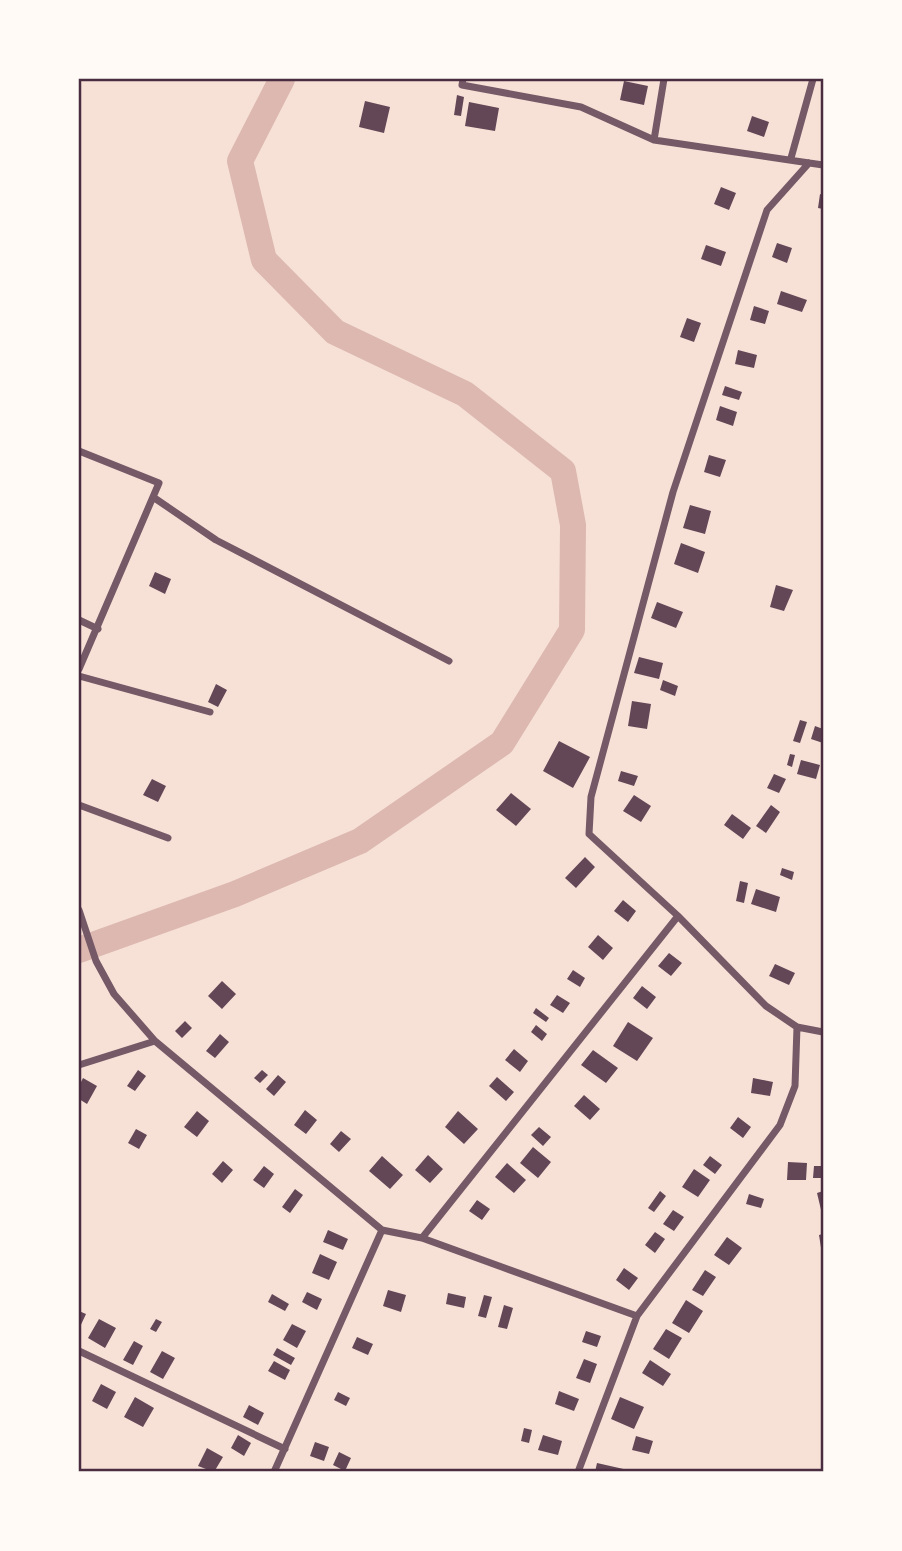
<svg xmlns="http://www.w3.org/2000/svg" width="902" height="1551" viewBox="0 0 902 1551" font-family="Barlow,sans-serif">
	<rect width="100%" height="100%" fill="#f7e1d7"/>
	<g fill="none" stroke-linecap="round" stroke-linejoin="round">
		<path stroke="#dcb8b0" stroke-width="26" d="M79,950L235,894L360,841L502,743L572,630L573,525L563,471L465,394L335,332L264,260L240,161L282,79"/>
	</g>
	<path fill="#644757" d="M624,81L648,86L644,105L620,100Z
		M457,95L464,97L461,116L454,115Z
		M365,101L390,107L384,133L359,127Z
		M469,102L499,108L495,131L465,126Z
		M752,116L769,122L764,137L747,131Z
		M721,187L736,193L729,210L714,204Z
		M820,194L823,195V209L818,208Z
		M777,243L792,248L787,263L772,257Z
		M706,245L726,252L721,266L701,259Z
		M781,291L807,300L802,312L777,304Z
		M754,306L769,311L765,324L750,320Z
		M687,318L701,323L694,342L680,337Z
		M738,350L757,355L754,368L735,364Z
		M725,386L742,392L739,400L722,395Z
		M720,406L737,412L733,426L716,420Z
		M709,455L726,460L720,477L704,472Z
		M690,505L711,511L705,534L683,528Z
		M681,543L705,552L698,573L674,564Z
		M155,572L171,579L165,594L149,586Z
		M776,585L793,590L784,611L770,607Z
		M657,602L683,612L676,628L651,618Z
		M639,657L663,663L659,679L634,673Z
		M663,680L678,686L675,696L660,690Z
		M216,684L227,690L218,707L208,702Z
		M632,701L651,704L647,729L628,726Z
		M800,720L807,722L800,743L793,741Z
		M815,726L823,729V743L811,739Z
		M559,741L590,757L573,788L543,771Z
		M790,754L795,755L792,767L787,765Z
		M801,760L820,765L816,779L797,774Z
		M621,771L638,776L634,786L618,781Z
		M774,774L786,779L779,793L767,788Z
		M152,779L166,786L158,802L143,795Z
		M511,793L531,809L516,826L496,810Z
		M634,795L651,806L641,822L623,811Z
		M771,805L780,812L766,833L756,826Z
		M732,814L751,828L743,839L724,825Z
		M585,857L595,867L576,888L565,878Z
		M782,868L794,872L792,880L780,875Z
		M740,881L748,883L744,903L736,901Z
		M756,889L780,897L776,912L751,904Z
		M623,900L636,911L628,922L614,911Z
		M598,935L613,948L603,960L588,947Z
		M669,953L682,963L671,976L658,966Z
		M775,964L795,973L789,985L769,976Z
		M573,970L585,978L580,987L567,979Z
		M222,981L236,994L222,1009L208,996Z
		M642,986L656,997L647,1009L633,998Z
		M557,995L570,1003L563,1013L550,1005Z
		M536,1008L549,1018L546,1022L533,1013Z
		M185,1021L192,1028L182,1038L175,1031Z
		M628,1022L653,1038L637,1061L613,1046Z
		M536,1025L547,1034L542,1041L531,1032Z
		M220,1034L229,1042L215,1058L206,1051Z
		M514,1049L528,1061L520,1072L505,1060Z
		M593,1050L618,1068L606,1083L581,1065Z
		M138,1070L146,1076L135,1091L127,1086Z
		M262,1070L268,1075L260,1083L254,1078Z
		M278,1075L286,1082L274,1096L266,1089Z
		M497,1077L514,1092L506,1101L489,1086Z
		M83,1078L97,1086L87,1104L79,1099V1086Z
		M753,1078L773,1082L770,1096L751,1093Z
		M584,1095L600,1109L590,1120L574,1106Z
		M305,1110L317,1120L306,1134L294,1125Z
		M197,1111L209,1121L197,1137L184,1127Z
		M458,1111L478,1129L464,1144L445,1127Z
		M738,1117L751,1127L743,1138L730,1128Z
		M539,1127L551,1137L543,1146L531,1135Z
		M136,1129L147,1135L139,1149L128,1143Z
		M341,1131L351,1139L339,1152L330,1144Z
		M533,1147L551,1162L538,1178L520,1163Z
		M428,1155L443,1169L430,1183L415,1170Z
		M382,1156L403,1175L390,1189L369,1171Z
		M710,1156L722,1165L715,1174L703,1165Z
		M223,1161L233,1170L222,1183L212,1174Z
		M788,1162L807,1163L806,1180H787Z
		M507,1163L526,1180L514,1193L495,1177Z
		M264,1166L274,1174L264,1188L253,1180Z
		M814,1166H823V1178H813Z
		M694,1169L710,1180L698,1197L682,1187Z
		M295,1189L303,1195L290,1213L282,1207Z
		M660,1191L666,1196L654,1212L648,1208Z
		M823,1191V1214H822L817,1193Z
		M749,1194L764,1199L761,1208L746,1204Z
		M477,1200L490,1209L482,1220L469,1211Z
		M673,1210L684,1217L674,1231L663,1224Z
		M328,1230L348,1239L343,1250L323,1242Z
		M655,1232L665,1239L655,1253L645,1245Z
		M823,1234V1254H822L819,1235Z
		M727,1237L742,1248L729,1265L714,1255Z
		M320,1254L337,1262L329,1280L312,1273Z
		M624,1268L638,1278L629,1290L616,1280Z
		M705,1270L716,1277L703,1296L692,1290Z
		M388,1290L406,1295L401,1312L383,1306Z
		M307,1292L322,1299L317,1310L302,1302Z
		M448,1293L466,1297L464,1308L446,1304Z
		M272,1294L289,1304L285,1311L268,1302Z
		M484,1295L492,1297L486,1318L478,1316Z
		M686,1300L703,1311L689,1333L672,1323Z
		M504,1305L513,1308L507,1329L498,1327Z
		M79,1311L86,1314L79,1329Z
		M99,1319L116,1328L105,1348L88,1338Z
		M156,1319L162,1322L156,1332L150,1329Z
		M292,1324L306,1331L297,1348L283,1340Z
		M666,1329L682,1338L669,1359L653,1349Z
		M586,1331L601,1336L597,1347L582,1342Z
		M357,1337L373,1344L368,1355L352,1348Z
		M134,1341L143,1346L133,1365L123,1360Z
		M277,1348L295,1358L291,1365L273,1355Z
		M162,1351L175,1358L163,1379L150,1372Z
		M584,1359L597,1364L590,1383L576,1378Z
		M650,1360L671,1374L663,1386L642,1373Z
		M274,1361L290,1370L285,1380L268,1371Z
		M101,1384L116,1392L107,1409L92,1401Z
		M559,1391L579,1399L574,1411L555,1404Z
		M338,1392L350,1398L346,1406L334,1400Z
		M135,1397L154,1408L143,1427L124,1417Z
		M620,1397L644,1407L634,1429L611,1419Z
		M249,1405L264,1413L258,1425L243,1417Z
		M524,1428L532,1430L529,1443L521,1441Z
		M238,1435L251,1443L244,1456L231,1448Z
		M543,1435L562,1441L558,1455L538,1450Z
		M636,1436L653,1441L649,1454L632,1450Z
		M315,1442L329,1447L324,1461L310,1456Z
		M207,1448L223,1457L214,1472L198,1466Z
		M339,1452L351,1458L345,1471L333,1465Z
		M597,1463L628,1470L627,1472H595Z"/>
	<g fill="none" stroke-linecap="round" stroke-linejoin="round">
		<path stroke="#755966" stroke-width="7" d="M463,79L462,85L581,107L654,140L823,165
			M654,140L664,79
			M791,158L813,79
			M79,451L159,483L79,669
			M153,497L216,540L449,661
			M79,620L98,629
			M79,676L210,712
			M79,805L168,838
			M79,910L96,961L114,994L155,1041
			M797,1027L766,1006L678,916L589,834L591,797L673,492L767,210L809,163
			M79,1065L155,1041L382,1230L422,1238L637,1316
			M422,1238L678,916
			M79,1351L285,1449
			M274,1472L382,1230
			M578,1472L637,1316L780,1125L795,1086L797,1027L823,1032"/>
	</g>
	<rect width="902" height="1551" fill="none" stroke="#fffaf5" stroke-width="161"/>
	<rect x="80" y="80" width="742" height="1390" fill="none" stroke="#4a2c40" stroke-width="2.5"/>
</svg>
